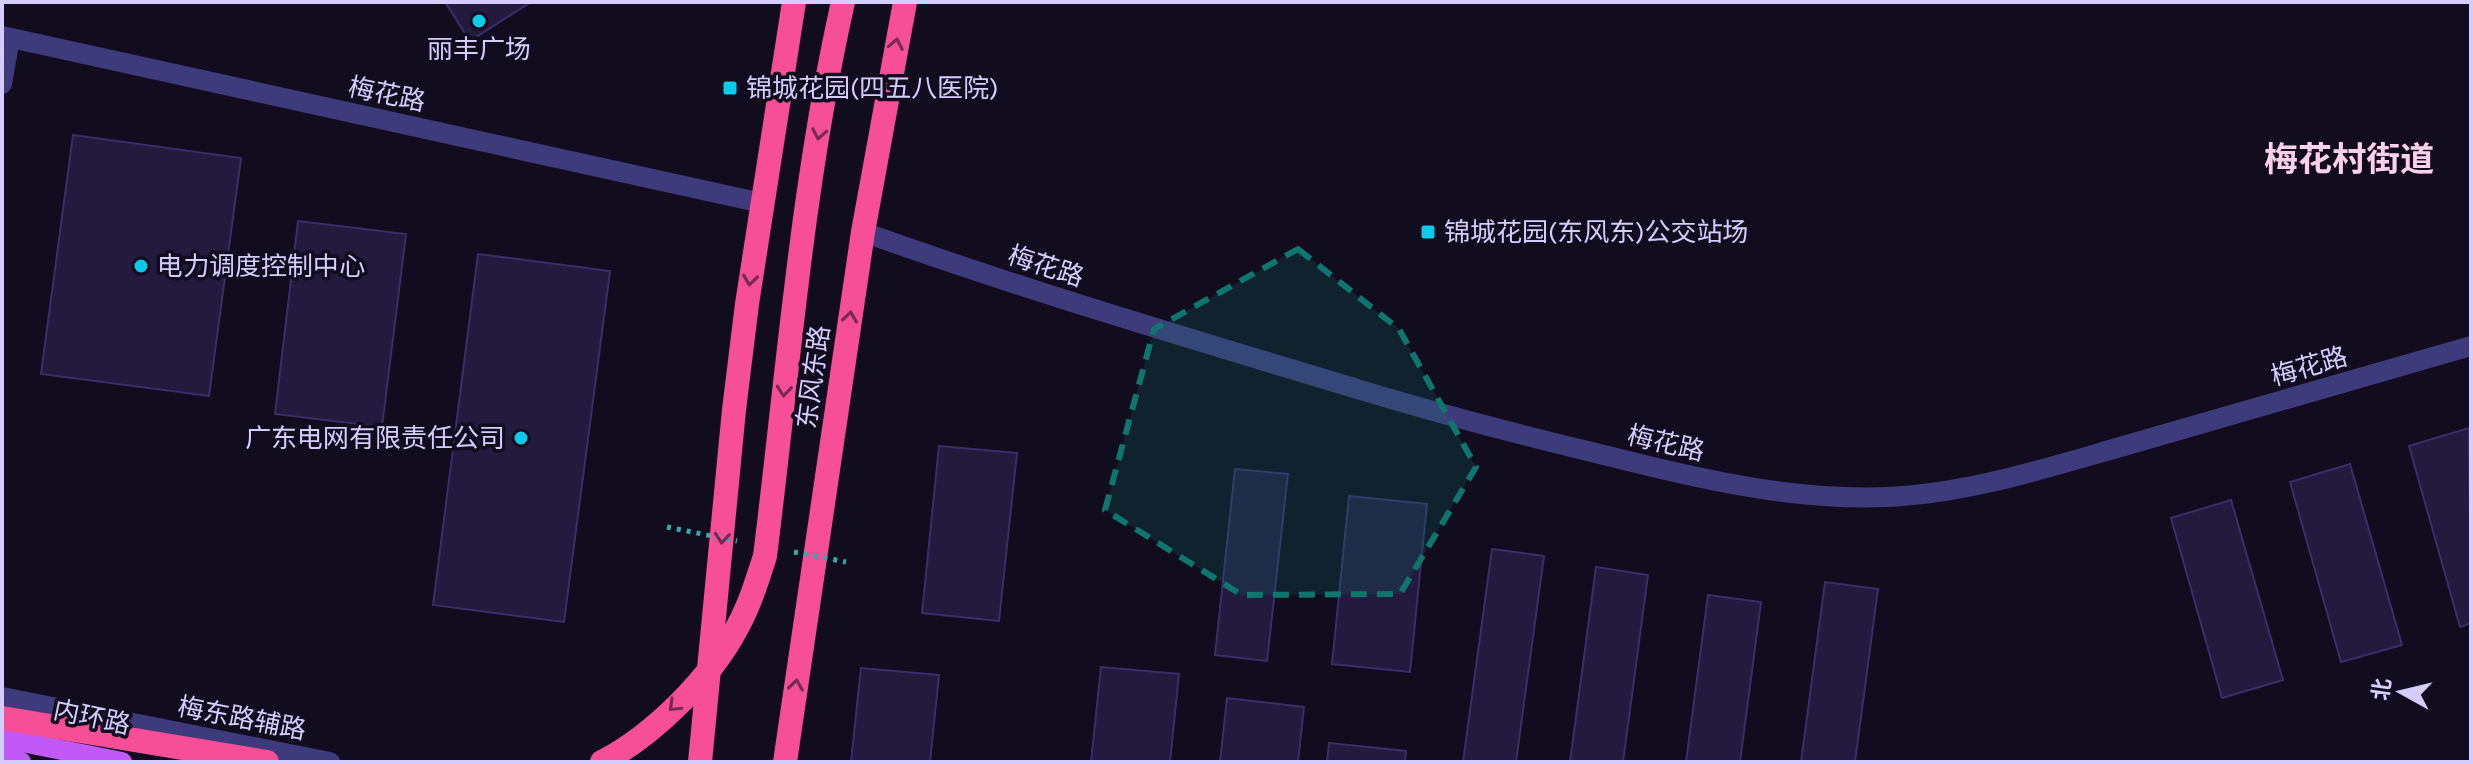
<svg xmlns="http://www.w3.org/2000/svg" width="2473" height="764" viewBox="0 0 2473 764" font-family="Karla,'Noto Sans SC',sans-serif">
	<rect width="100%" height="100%" fill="#110d1e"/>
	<path fill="#231a3e" stroke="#3b2d69" stroke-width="2" d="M445,2H531L470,41Z
		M73,135L241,158L209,396L41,374Z
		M298,221L406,234L382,427L275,414Z
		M478,254L610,271L564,622L433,605Z
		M2469,428L2471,623L2460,627L2409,446Z
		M939,446L1017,453L999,621L922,613Z
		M2350,464L2402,645L2341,662L2290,482Z
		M1235,469L1288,474L1267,661L1215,655Z
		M1349,496L1427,504L1410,672L1332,664Z
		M2231,500L2283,680L2222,698L2171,518Z
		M1492,549L1544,556L1516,762H1463Z
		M1596,567L1648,575L1623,762H1570Z
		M1825,582L1878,589L1855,762H1801Z
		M1708,595L1761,602L1740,762H1686Z
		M1101,667L1179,674L1170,762H1091Z
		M861,668L939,675L930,762H851Z
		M1227,698L1304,707L1298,762H1220Z
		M1329,743L1406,751L1405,762H1327Z"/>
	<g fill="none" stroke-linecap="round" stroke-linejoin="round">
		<path stroke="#3f3a7b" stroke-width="20" d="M2,36L762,203
			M2,84L10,38
			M863,232C1025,290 1192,339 1357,389C1440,414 1524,436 1608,456C1699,479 1794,501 1888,497C1974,493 2059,464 2141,441C2251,410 2361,378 2471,346
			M2,697L330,762"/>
		<path stroke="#c259f7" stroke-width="20" d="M2,738L122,762
			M2,758L21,762"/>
		<path stroke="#f74e98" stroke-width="24" d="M2,718L267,762
			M700,762L734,410L747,304L794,2
			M785,762L863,232L905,2"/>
		<path stroke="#33aba8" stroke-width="5" stroke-dasharray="4 6" stroke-linecap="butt" d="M667,527L737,541
			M794,552L846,562"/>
		<path stroke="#f74e98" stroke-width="24" d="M602,762C654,735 711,678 738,626C750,604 757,581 765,556C788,372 802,184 843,2"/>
	</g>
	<defs><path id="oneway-chevron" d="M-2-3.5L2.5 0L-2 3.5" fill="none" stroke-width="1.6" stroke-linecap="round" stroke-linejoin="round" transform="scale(2)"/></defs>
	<g stroke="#782a55">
		<use href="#oneway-chevron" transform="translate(896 44) rotate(-79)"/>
		<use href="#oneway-chevron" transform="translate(819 134) rotate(100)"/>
		<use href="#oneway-chevron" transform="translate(750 280) rotate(98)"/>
		<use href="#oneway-chevron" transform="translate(850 317) rotate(-82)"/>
		<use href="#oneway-chevron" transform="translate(784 391) rotate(96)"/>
		<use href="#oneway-chevron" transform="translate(722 538) rotate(95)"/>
		<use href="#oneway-chevron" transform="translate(796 685) rotate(-82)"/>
		<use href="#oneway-chevron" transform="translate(674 706) rotate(136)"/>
	</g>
	<path fill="#0f766e" fill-opacity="0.2" stroke="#0f766e" stroke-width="6" stroke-dasharray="16 10" stroke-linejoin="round" d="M1298,249L1399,329L1476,467L1400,594L1242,595L1105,510L1154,329Z"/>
	<g fill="#0bcbeb" stroke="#110d1e" stroke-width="3">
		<circle cx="479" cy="21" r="8"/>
		<rect x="722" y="80" width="16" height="16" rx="4"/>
		<rect x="1420" y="224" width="16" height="16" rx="4"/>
		<circle cx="141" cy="266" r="8"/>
		<circle cx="521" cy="438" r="8"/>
	</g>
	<g text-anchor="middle" stroke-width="7" stroke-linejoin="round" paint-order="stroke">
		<g font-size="26" fill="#d4cdfd" stroke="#110d1e" text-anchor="start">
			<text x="479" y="58" text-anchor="middle">丽丰广场</text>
			<text x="746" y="97">锦城花园(四五八医院)</text>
			<text x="1444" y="241">锦城花园(东风东)公交站场</text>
			<text x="157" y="275">电力调度控制中心</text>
			<text x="505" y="447" text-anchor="end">广东电网有限责任公司</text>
		</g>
		<g font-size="26" fill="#d4cdfd" stroke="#110d1e">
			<text transform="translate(387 94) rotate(12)" y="9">梅花路</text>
			<text transform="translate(1046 266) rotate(18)" y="9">梅花路</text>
			<text transform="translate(2309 366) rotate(-16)" y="9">梅花路</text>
			<text transform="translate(813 377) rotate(-82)" y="9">东风东路</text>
			<text transform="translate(1666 443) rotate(13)" y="9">梅花路</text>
			<text transform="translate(92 717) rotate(12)" y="9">内环路</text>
			<text transform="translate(242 718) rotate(11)" y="9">梅东路辅路</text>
		</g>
		<g font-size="34" font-weight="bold" fill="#fdcfea" stroke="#110d1e">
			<text x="2349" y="171">梅花村街道</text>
		</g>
	</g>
	<rect width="2473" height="764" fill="none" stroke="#d4cdfd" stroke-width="8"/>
	<g transform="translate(2401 692) rotate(278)" stroke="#110d1e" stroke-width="6" paint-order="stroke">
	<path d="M0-6L14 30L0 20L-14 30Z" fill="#d4cdfd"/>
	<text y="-12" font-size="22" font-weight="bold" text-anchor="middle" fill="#d4cdfd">北</text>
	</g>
</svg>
